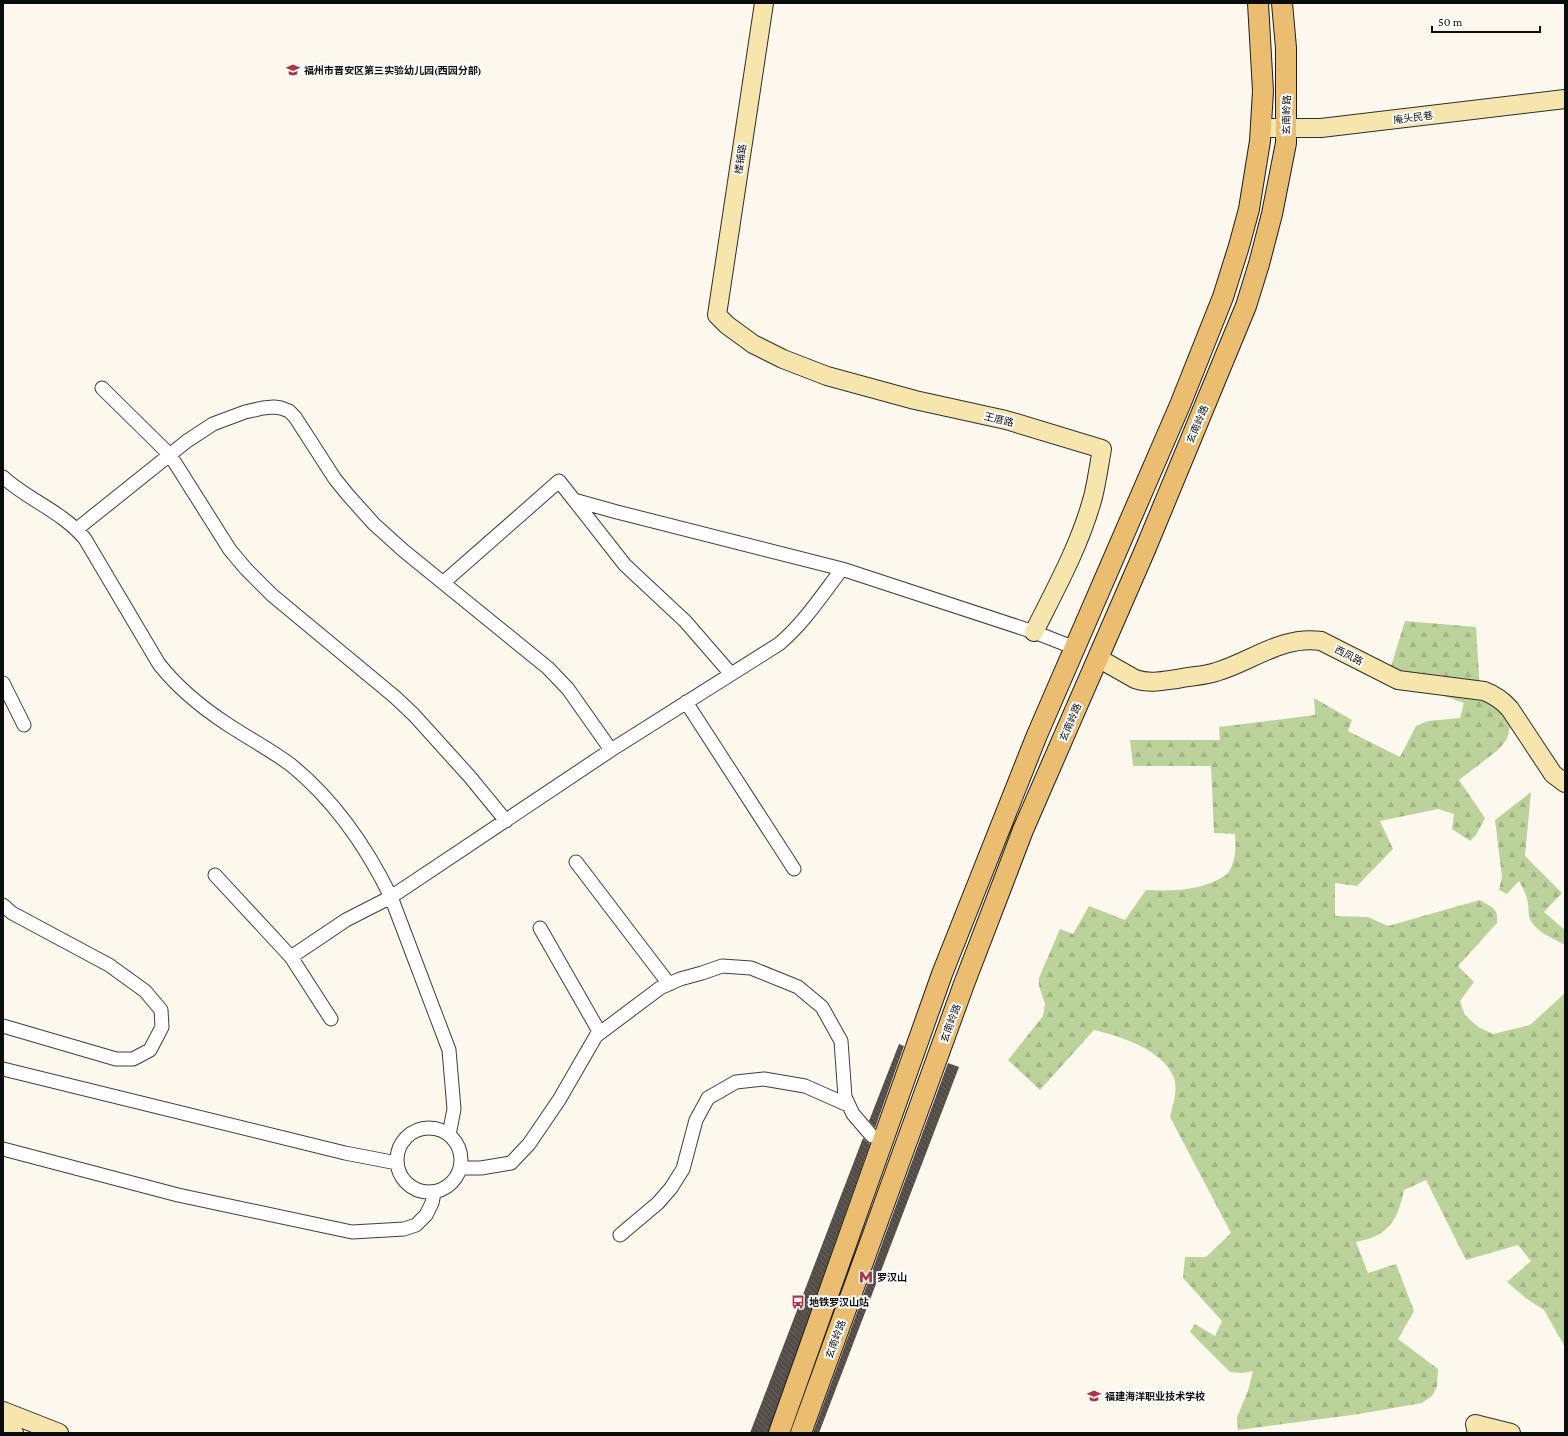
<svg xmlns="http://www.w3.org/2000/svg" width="1568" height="1436" viewBox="0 0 1568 1436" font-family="'Crimson Pro','Noto Sans SC',serif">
	<defs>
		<pattern id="forest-firs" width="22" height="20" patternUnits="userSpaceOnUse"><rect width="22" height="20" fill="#bbd39b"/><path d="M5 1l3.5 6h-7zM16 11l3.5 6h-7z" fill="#a0b484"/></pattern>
		<pattern id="building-back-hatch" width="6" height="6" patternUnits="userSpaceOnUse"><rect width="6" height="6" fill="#534c49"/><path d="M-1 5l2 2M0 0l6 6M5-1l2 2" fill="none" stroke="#67615f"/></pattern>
	</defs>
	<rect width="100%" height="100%" fill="#fdf8ed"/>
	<path fill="url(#forest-firs)" d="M1405,621L1476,627L1480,691L1508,717L1510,727L1507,739L1498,750L1459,780L1485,818L1476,835L1470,841L1452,829L1454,814L1438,809L1380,821L1393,849L1357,886L1335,883V916L1368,917L1388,926L1480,900C1491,907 1499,908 1497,923L1458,966L1474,982L1460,1001L1465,1015L1478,1027L1493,1034L1530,1025L1565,993V1347L1544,1310L1527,1299L1507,1282L1531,1261L1518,1245L1466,1260L1426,1180L1404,1190C1399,1213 1393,1231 1368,1239C1364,1240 1360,1241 1356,1242L1368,1273L1396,1264L1414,1311L1398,1339L1438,1369L1437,1386L1432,1396L1422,1403L1359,1414L1238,1430L1237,1417L1248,1391L1253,1371L1243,1373L1230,1372L1190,1332L1195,1324L1215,1336L1222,1321L1183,1278L1185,1257H1206L1231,1233L1170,1117C1173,1105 1178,1090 1174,1078C1164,1050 1120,1036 1094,1030L1040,1090L1008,1060L1043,1016L1045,1004L1039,986V978L1060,929L1073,934L1089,906L1125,920L1146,890C1171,891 1198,891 1221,878C1224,876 1227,875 1228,873C1236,861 1236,848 1235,834L1214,833L1211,766H1133L1130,740H1220L1219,727L1315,715L1314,698L1352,720L1348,731L1400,757L1416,726L1428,721L1460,718L1464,703L1388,676Z
		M1531,792L1525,856L1562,893L1544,912L1565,930V945C1554,938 1536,933 1530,919C1528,915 1529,909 1528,904C1527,895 1523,888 1519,881L1507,894L1499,890L1502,877L1495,820Z"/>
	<path fill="url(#building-back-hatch)" d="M899,1044L904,1046L875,1128L869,1121Z
		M948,1063L959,1067L819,1433H813Z
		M863,1138L870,1144L768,1433H750Z"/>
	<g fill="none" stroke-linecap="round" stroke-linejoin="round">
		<g stroke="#3f3f3f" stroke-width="15">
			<path id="street" d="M102,388L170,455L230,550L246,569L272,595L395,697L414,715L470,777L506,821
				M3,477C28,500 63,512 85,539L159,664C178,688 201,707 227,724C248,738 271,750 291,765C334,800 367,848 391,897L449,1050L454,1109L449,1135
				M574,500L625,565L685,621L731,674
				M77,529L187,441L213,424L245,412L263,408L274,407L281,408L289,411L295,417L335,479L348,495L374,524L404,551L548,668L568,689L611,750
				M444,582L559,481L574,500L617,512L842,569L1034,632L1075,648
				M3,683L24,725
				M686,702L794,869
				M576,862L669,984
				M215,875L291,957L331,1019
				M3,905L12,913L109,965L145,991L161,1010L162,1027L150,1050L133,1059H116L3,1026
				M540,928L600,1033
				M291,957L346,920L391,897L611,750L779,644C804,623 822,595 842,569
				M3,1069L345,1153L397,1163
				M397 1160a32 32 0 1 1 64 0a32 32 0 1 1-64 0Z
				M3,1149L178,1195L352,1232L404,1229L416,1225L426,1215L432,1203L434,1193
				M460,1168H481L511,1163L529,1144L559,1100L596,1036L660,988L680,979L702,973L722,966L751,968L798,987L822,1007L841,1041L845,1097L853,1114L872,1136
				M620,1235L658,1203L671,1188L683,1169L696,1120L708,1098L736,1082L764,1079L805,1086L848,1105"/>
		</g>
		<g stroke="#2e2e2e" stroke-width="20">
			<path id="secondary" d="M764,3L717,315L727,325L753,344L783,359L827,376L915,400L1006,420L1102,449C1099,465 1097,481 1093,497C1080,545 1056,588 1034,632
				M1261,128H1321L1565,99
				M1098,658L1135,679C1149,684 1163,681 1177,679C1190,676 1204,676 1216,672C1251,662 1282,635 1321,641L1398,680L1484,691C1495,695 1502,700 1510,709L1553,774L1565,783
				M3,1411L59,1433
				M3,1429L14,1433
				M1477,1433L1475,1424L1511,1433"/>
		</g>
		<g stroke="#1d1d1d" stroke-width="22">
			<path id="primary" d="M779,1433L942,974L1037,735L1180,405L1223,297L1239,246L1249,209L1260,141L1263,91L1258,3
				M801,1433L964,984L1004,880L1023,830L1145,550L1246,306L1259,264L1272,214L1286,143V48L1282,3"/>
		</g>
		<use href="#street" stroke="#fff" stroke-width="13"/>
		<use href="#secondary" stroke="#f7e5ae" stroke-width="18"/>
		<use href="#primary" stroke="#eabd70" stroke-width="20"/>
	</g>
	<defs>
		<g id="school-bare" transform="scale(1.08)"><path d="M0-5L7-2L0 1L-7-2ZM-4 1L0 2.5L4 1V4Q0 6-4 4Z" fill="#ad3348" stroke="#fff" stroke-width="2.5" paint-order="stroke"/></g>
		<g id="metro-bare" transform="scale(1.08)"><path d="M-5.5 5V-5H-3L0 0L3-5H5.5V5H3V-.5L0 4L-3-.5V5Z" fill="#ad3348" stroke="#fff" stroke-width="2.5" paint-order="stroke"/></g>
		<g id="bus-bare" transform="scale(1.08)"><path d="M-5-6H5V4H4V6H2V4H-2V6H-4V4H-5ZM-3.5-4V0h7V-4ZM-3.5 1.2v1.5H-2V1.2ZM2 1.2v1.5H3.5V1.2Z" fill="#ad3348" stroke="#fff" stroke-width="2.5" paint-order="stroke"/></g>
	</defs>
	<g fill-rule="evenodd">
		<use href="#school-bare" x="293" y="70"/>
		<use href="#metro-bare" x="866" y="1277"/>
		<use href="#bus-bare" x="798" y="1302"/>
		<use href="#school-bare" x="1094" y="1396"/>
	</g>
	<g text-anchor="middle" stroke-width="4" stroke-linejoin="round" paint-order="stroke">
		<g font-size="10" font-weight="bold" fill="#0c0c0c" stroke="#fff" text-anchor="start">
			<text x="304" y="74">福州市晋安区第三实验幼儿园(西园分部)</text>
			<text x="877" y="1281">罗汉山</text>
			<text x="809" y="1306">地铁罗汉山站</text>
			<text x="1105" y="1400">福建海洋职业技术学校</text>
		</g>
		<g font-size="10" fill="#0c0c0c" stroke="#fff">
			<text transform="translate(1286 115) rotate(-89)" y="4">玄南岭路</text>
			<text transform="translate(1413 117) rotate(-7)" y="4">庵头民巷</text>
			<text transform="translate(740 159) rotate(-82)" y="4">楼铺路</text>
			<text transform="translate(999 419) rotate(14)" y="4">王厝路</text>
			<text transform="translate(1197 424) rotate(-67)" y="4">玄南岭路</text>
			<text transform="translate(1349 655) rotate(27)" y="4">西凤路</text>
			<text transform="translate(1070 722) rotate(-67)" y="4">玄南岭路</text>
			<text transform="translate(950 1023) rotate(-70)" y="4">玄南岭路</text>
			<text transform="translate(835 1339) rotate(-70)" y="4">玄南岭路</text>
		</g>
	</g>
	<rect width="1568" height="1436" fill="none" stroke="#0c0c0c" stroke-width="8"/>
	<path d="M1432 26v6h108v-6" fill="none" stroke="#0c0c0c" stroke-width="2"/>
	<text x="1438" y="26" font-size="12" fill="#0c0c0c" stroke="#ffffff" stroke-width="3" paint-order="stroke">50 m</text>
</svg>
